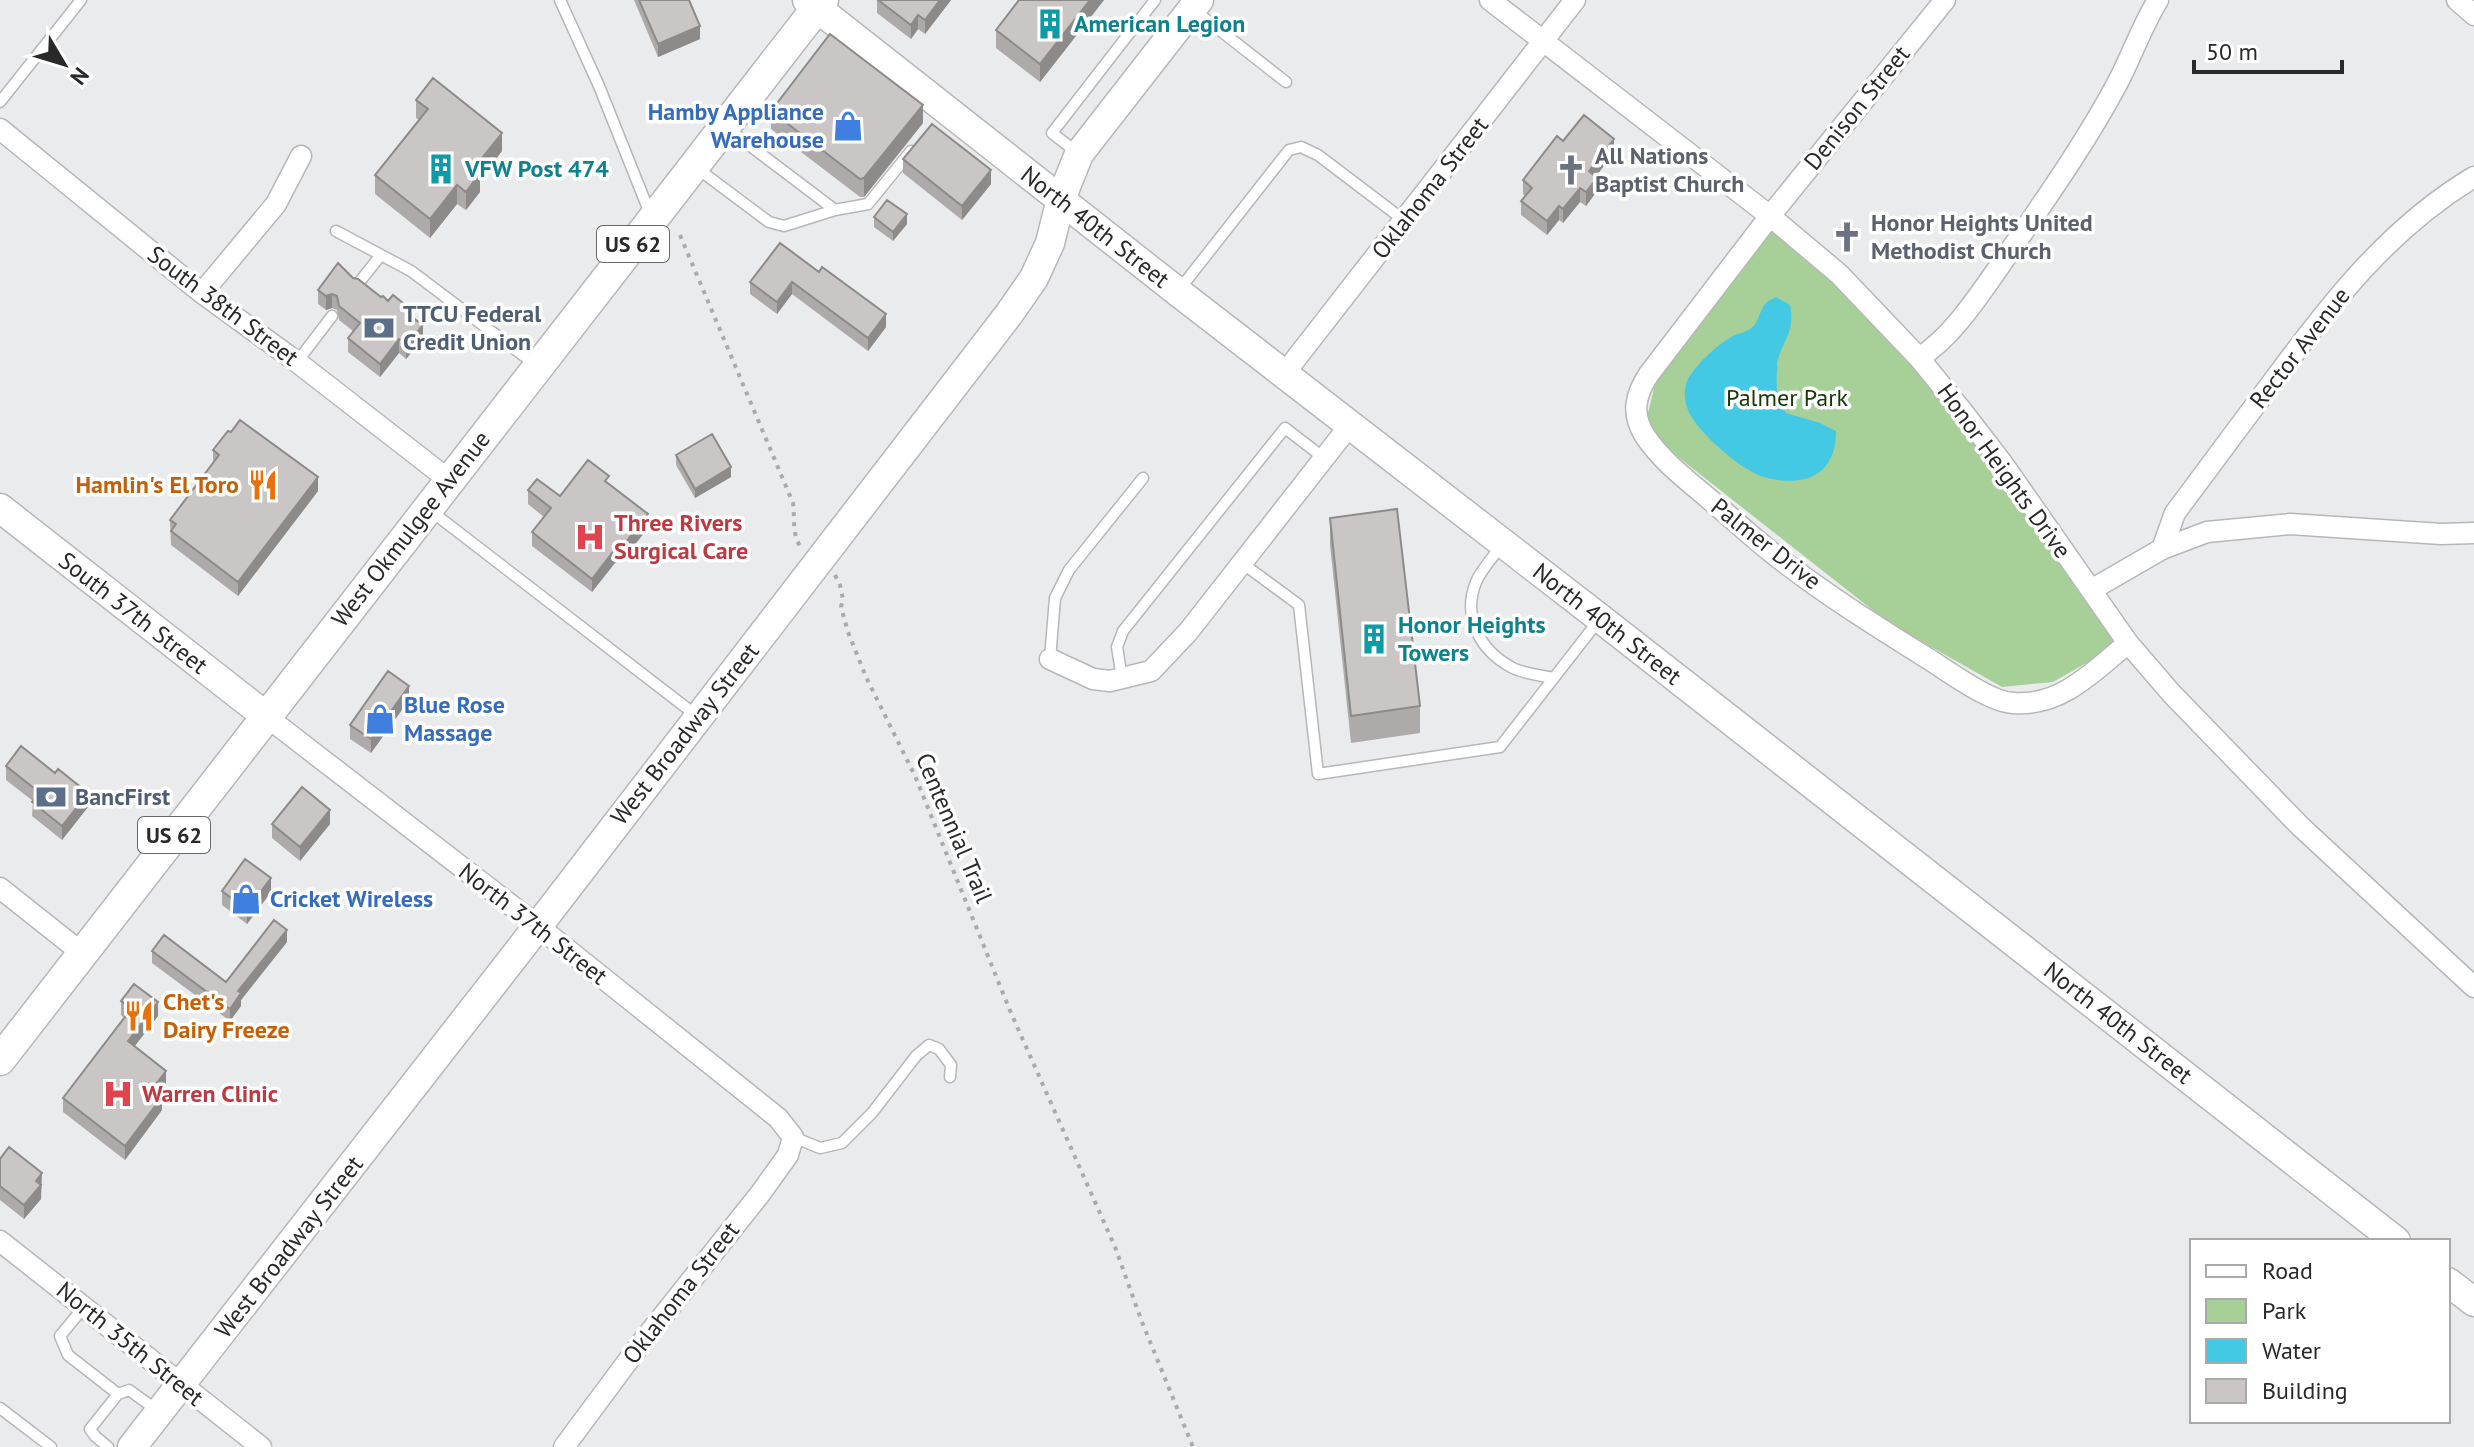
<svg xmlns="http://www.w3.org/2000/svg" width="2474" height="1447" viewBox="0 0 2474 1447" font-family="'PT Sans',sans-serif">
	<rect width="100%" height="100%" fill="#eaebed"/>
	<path fill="#a7cf98" d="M1775,228L1840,286L1930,386L2022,505L2115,639L2097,657L2053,682L2002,687L1889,623L1654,438L1647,417L1657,376Z"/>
	<path fill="#43c9e4" d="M1776,297L1790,305C1795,330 1785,337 1778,359C1776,365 1778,365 1777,371C1776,390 1776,396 1786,413L1820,423L1836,431C1836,476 1804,488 1764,477C1744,472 1704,437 1693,419C1686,410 1683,395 1686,384C1691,368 1719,343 1733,336C1738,333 1745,333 1750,329C1759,324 1759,310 1766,303C1769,300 1773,299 1776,297Z"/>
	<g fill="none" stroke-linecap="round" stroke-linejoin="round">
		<g stroke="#b7b7ba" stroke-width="13">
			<path id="lane" d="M560,0L599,86L651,216
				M1194,10L1286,82
				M1142,17L1168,38
				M0,102L81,0
				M728,129L835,210
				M1079,154L1052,133L1155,0
				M698,169L769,222L784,226L835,210L868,204L911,151
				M336,231L411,271L536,365
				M357,285L381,255
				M1179,290L1289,150L1301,147L1318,155L1405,221
				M297,362L332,316
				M431,511L697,716
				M1501,546C1493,557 1481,570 1476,582C1462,617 1480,650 1511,667C1523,674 1540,675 1553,678
				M1242,563L1299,605L1318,774L1500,747L1599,620
				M1050,659L1055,598L1069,570L1143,478
				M1122,678L1117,647L1123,631L1285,428L1324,458
				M793,1137L820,1148L842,1143L872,1113L916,1056L929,1045L939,1049L951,1065L950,1077
				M84,1307L60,1336L68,1355L118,1394
				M0,1408L51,1447
				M108,1447L95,1436L90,1429L118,1394L129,1390L158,1411"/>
		</g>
		<g stroke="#b7b7ba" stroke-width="23">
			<path id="street" d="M1490,0L1770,216L1839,274L1919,358L1963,412L2003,464L2128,643L2172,694L2300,826L2474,987
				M1945,0L1770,216L1649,374C1635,395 1631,414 1645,436C1663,463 1691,483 1715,504C1734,520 1752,537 1771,552C1820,591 1874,625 1927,658C1948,671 1989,702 2013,703C2061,707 2094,671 2128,643
				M2457,0L2474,15
				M0,129L202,293L297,362L449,480
				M202,293L276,204L301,156
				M1919,358C1952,337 1977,298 1999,267C2040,207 2084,146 2118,82C2132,55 2142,26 2158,0
				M1284,374L1575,0
				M2162,549L2175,513C2208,469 2241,425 2274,380C2331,303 2390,227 2474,177
				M2091,590L2162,549L2207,532L2290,524L2441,534L2474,533
				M1050,659L1093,679L1110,681L1151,671L1188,632L1350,425
				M267,717L538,926L778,1118L793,1137L788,1155L760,1194L639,1346L564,1447
				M0,888L82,953
				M0,1241L261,1447"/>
		</g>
		<g stroke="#b7b7ba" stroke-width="31">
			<path id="secondary" d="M807,0L1178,292L1601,619L2396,1241
				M0,508L267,717
				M2448,1282L2474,1302
				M132,1447L538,926L1009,314L1034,278L1050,243L1061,199L1079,154L1199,0"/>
		</g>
		<g stroke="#b7b7ba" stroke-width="33">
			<path id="primary" d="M0,1060L823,0"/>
		</g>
		<path stroke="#a9aaab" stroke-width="4" stroke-dasharray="4 6" stroke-linecap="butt" d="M680,235L793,503C795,519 792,533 800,546
			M835,575L840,585L843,599L841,607L848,632L866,677L915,776L1011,1013L1115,1247L1142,1322L1193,1447"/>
		<use href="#lane" stroke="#fff" stroke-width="10"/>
		<use href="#street" stroke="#fff" stroke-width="20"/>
		<use href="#secondary" stroke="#fff" stroke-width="28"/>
		<use href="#primary" stroke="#fff" stroke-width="30"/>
	</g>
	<path fill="#adaaa9" d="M634,0H689L700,39L658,57Z
		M877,0H951L925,34L918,29L911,39L877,13Z
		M1019,0H1104L1040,82L996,48V30Z
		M416,100L502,151L480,179V192L466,210L457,204L430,238L375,194V175L419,120L416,118Z
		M771,111L923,123L864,197H860L771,129Z
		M1563,141L1614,153L1596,176L1597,191L1586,206L1580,202L1563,223L1559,220L1547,235L1521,215V201L1525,196L1523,194V180Z
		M903,159L991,184L962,220L903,173Z
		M874,217L907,224L893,241L874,227Z
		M780,243L886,327L868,351L792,294L777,314L750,294V282Z
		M353,278L413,317L423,339L406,359L399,353L380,377L348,352V338L353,331L339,320L337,310L332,308L326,310L318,304V290Z
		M213,450L318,491L238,596L171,545L170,520L213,463Z
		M676,455L731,477L695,498L676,465Z
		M609,484L648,528L625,557L622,554L592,592L532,546V532L544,517L528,504V490L560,496Z
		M1330,518L1420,706V733L1351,743L1330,545Z
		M409,700L371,753L350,739V725Z
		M6,766L55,773L88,807L62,840L32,816L33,801L6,780Z
		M272,824H330L300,861L272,838Z
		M222,891L271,892L247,924L222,905Z
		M287,942L241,1000V1006L230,1021L152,963V951L226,982Z
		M121,1001L158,1016L134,1046L166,1084L159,1094L162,1110L125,1160L63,1112V1098L124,1018L121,1015Z
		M0,1159L42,1187L41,1189V1199L24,1219L0,1200Z"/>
	<path fill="#8d8b8a" d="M940,0H951L925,34V20Z
		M1090,0H1104L1040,82V64Z
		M918,15V29L911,39V25Z
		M700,26V39L658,57V44Z
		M923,105V123L864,197V178Z
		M502,133V151L480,179V192L466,210V192L474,168Z
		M1614,139V153L1589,185V171Z
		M991,170V184L962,220V206Z
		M1597,178V191L1586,206V192Z
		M457,185V204L430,238V219Z
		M1580,188V202L1563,223V209Z
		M1559,206V220L1547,235V221Z
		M907,214V224L893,241V232Z
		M792,282V294L777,314V302Z
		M332,294V308L326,310V296Z
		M886,314V327L868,351V338Z
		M423,325V339L406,359V345Z
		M399,339V353L380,377V364Z
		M731,467V477L695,498V489Z
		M318,477V491L238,596V582Z
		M648,514V528L625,557V543Z
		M622,540V554L592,592V579Z
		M409,686V700L371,753V739Z
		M88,793V807L62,840V826Z
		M330,810V824L300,861V847Z
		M271,878V892L247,924V910Z
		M287,930V942L241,1000V1006L230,1021V1009L238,991Z
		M158,1002V1016L128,1055V1041Z
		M166,1071V1084L152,1103V1089Z
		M162,1097V1110L125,1160V1146Z
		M42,1173L41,1199L24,1219V1205L36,1181Z"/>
	<path fill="#c9c6c5" stroke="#8d8b8a" stroke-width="2" d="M639,0H689L700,26L658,44Z
		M878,0H940L925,20L918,15L911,25Z
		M1019,0H1090L1040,64L996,30Z
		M830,34L923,105L864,178L860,179L771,111Z
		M433,78L502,133L474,168L480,173L466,192L457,185L430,219L375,175L428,109L416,100Z
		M1584,115L1614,139L1589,171L1597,178L1586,192L1580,188L1563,209L1559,206L1547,221L1521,201L1532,188L1523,180L1557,136L1563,141Z
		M932,124L991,170L962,206L903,159Z
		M887,200L907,214L893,232L874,217Z
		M780,243L819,272L822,267L886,314L868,338L792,282L777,302L750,282Z
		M338,263L353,278L358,279L381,297L383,296L388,301L393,295L413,311L409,315L423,325L406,345L399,339L380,364L348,338L360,323L339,306L337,296L332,294L326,296L318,290Z
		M240,420L318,477L238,582L171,531L176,524L170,520L219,455L213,450L228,431L231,432Z
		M712,434L731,467L695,489L676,455Z
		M588,460L609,476L605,481L648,514L625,543L622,540L592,579L532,532L551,508L528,490L537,479L560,496Z
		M1397,509L1420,706L1351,716L1330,518Z
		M388,671L409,686L371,739L350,725Z
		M21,746L55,773L58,769L88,793L62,826L32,802L40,793L6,766Z
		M302,787L330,810L300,847L272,824Z
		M245,859L271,878L247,910L222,891Z
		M274,920L287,930L238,991L241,993L230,1009L152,951L164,935L226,982Z
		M134,984L158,1002L128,1041L166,1071L152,1089L162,1097L125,1146L63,1098L131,1009L121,1001Z
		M9,1147L42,1173L36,1181L41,1185L24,1205L0,1186V1159Z"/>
	<defs>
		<g id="building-bare" transform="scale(2.4)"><path d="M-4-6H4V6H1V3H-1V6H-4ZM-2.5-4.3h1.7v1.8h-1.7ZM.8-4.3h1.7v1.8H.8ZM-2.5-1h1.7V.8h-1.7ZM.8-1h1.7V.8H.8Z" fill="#0f9aa8" stroke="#fff" stroke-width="2.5" paint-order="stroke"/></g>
		<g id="shop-bare" transform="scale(2.4)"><path d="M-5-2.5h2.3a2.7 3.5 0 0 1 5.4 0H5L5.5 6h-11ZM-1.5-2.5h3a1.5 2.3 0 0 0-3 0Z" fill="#3f7fe0" stroke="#fff" stroke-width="2.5" paint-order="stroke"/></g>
		<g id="church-bare" transform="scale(2.4)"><path d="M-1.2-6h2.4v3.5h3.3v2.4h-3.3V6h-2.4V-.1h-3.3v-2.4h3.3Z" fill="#6b7280" stroke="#fff" stroke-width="2.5" paint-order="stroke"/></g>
		<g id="bank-bare" transform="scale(2.4)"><path d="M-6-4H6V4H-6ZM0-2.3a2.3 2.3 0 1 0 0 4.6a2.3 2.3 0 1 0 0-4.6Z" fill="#5c6f8a" stroke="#fff" stroke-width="2.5" paint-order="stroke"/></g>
		<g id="restaurant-bare" transform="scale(2.4)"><path d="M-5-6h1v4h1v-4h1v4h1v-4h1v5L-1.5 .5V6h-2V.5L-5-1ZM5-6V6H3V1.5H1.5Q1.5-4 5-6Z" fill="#e8710a" stroke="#fff" stroke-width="2.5" paint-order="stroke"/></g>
		<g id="hospital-bare" transform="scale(2.4)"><path d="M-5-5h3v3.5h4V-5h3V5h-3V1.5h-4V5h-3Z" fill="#e0444e" stroke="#fff" stroke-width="2.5" paint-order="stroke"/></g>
	</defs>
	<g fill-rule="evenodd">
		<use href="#building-bare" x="1050" y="24"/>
		<use href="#shop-bare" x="848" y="126"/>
		<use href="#building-bare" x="441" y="169"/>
		<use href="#church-bare" x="1571" y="170"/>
		<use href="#church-bare" x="1847" y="237"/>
		<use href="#bank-bare" x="379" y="328"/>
		<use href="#restaurant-bare" x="263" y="485"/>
		<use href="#hospital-bare" x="590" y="537"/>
		<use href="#building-bare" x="1374" y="639"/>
		<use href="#shop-bare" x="380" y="719"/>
		<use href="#bank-bare" x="51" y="797"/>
		<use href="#shop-bare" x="246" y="899"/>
		<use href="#restaurant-bare" x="139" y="1016"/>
		<use href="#hospital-bare" x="118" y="1094"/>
	</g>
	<g text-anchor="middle" stroke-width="7" stroke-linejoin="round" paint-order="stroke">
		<g fill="#fff" stroke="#69696a" stroke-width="2">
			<rect x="597" y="226" width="72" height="36" rx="6"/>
			<rect x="138" y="817" width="72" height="36" rx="6"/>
		</g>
		<g font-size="22" font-weight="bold" fill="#29292a">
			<text x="633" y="252">US 62</text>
			<text x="174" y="843">US 62</text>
		</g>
		<g font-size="24" font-weight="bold" fill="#0d838f" stroke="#fff" text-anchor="start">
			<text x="1074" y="32">American Legion</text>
			<text x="465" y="177">VFW Post 474</text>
			<text x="1398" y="633">Honor Heights<tspan x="1398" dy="28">Towers</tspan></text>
		</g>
		<g font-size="24" fill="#29292a" stroke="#fff">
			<text transform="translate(1857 108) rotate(-51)" y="8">Denison Street</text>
			<text transform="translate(1430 188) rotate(-52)" y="8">Oklahoma Street</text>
			<text transform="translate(1095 227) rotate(38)" y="8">North 40th Street</text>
			<text transform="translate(223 306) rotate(37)" y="8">South 38th Street</text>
			<text transform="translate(2300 348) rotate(-52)" y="8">Rector Avenue</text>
			<text transform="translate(2004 471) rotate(54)" y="8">Honor Heights Drive</text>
			<text transform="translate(411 529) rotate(-52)" y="8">West Okmulgee Avenue</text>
			<text transform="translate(1766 544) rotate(38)" y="8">Palmer Drive</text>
			<text transform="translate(133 613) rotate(38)" y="8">South 37th Street</text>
			<text transform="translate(1607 624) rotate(38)" y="8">North 40th Street</text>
			<text transform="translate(685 734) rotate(-52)" y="8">West Broadway Street</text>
			<text transform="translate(954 828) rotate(67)" y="8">Centennial Trail</text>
			<text transform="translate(533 924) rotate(38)" y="8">North 37th Street</text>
			<text transform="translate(2118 1023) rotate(38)" y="8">North 40th Street</text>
			<text transform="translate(289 1247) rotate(-52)" y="8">West Broadway Street</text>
			<text transform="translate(681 1293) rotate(-52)" y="8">Oklahoma Street</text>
			<text transform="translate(130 1344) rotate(39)" y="8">North 35th Street</text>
		</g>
		<g font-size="24" font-weight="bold" fill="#366cbe" stroke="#fff" text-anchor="start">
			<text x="824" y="120" text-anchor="end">Hamby Appliance<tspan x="824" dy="28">Warehouse</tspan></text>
			<text x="404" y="713">Blue Rose<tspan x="404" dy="28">Massage</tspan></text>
			<text x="270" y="907">Cricket Wireless</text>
		</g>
		<g font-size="24" font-weight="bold" fill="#5b616d" stroke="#fff" text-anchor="start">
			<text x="1595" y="164">All Nations<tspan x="1595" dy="28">Baptist Church</tspan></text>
			<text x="1871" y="231">Honor Heights United<tspan x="1871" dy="28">Methodist Church</tspan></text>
		</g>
		<g font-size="24" font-weight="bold" fill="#4e5e75" stroke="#fff" text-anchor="start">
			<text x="403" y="322">TTCU Federal<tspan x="403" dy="28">Credit Union</tspan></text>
			<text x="75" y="805">BancFirst</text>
		</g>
		<g font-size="24" fill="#153802" stroke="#fff">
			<text x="1787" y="406">Palmer Park</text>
		</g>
		<g font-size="24" font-weight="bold" fill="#c56008" stroke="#fff" text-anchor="end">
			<text x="239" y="493">Hamlin's El Toro</text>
			<text x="163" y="1010" text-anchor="start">Chet's<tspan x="163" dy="28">Dairy Freeze</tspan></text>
		</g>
		<g font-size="24" font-weight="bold" fill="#be3a42" stroke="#fff" text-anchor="start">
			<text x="614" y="531">Three Rivers<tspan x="614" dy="28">Surgical Care</tspan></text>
			<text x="142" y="1102">Warren Clinic</text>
		</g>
	</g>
	<rect x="2190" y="1239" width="260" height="184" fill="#ffffff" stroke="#a9a9aa" stroke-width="2"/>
	<rect x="2206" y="1265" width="40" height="12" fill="#ffffff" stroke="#a9a9aa" stroke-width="2"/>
	<text x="2262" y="1279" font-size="24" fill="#29292a">Road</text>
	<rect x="2206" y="1299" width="40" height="24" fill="#a7cf98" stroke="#a9a9aa" stroke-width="2"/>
	<text x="2262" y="1319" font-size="24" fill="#29292a">Park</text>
	<rect x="2206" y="1339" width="40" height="24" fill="#43c9e4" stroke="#a9a9aa" stroke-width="2"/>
	<text x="2262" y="1359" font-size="24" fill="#29292a">Water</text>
	<rect x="2206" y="1379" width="40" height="24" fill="#c9c6c5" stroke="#a9a9aa" stroke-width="2"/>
	<text x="2262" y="1399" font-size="24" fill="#29292a">Building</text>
	<g transform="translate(64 64) rotate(128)" stroke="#ffffff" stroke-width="6" paint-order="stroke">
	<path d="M0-6L14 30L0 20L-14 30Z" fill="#29292a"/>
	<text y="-12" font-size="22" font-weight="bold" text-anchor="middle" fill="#29292a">N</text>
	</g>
	<path d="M2194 60v12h148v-12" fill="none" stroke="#29292a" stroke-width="4"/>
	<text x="2206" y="60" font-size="24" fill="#29292a" stroke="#ffffff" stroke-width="6" paint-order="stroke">50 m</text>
</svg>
